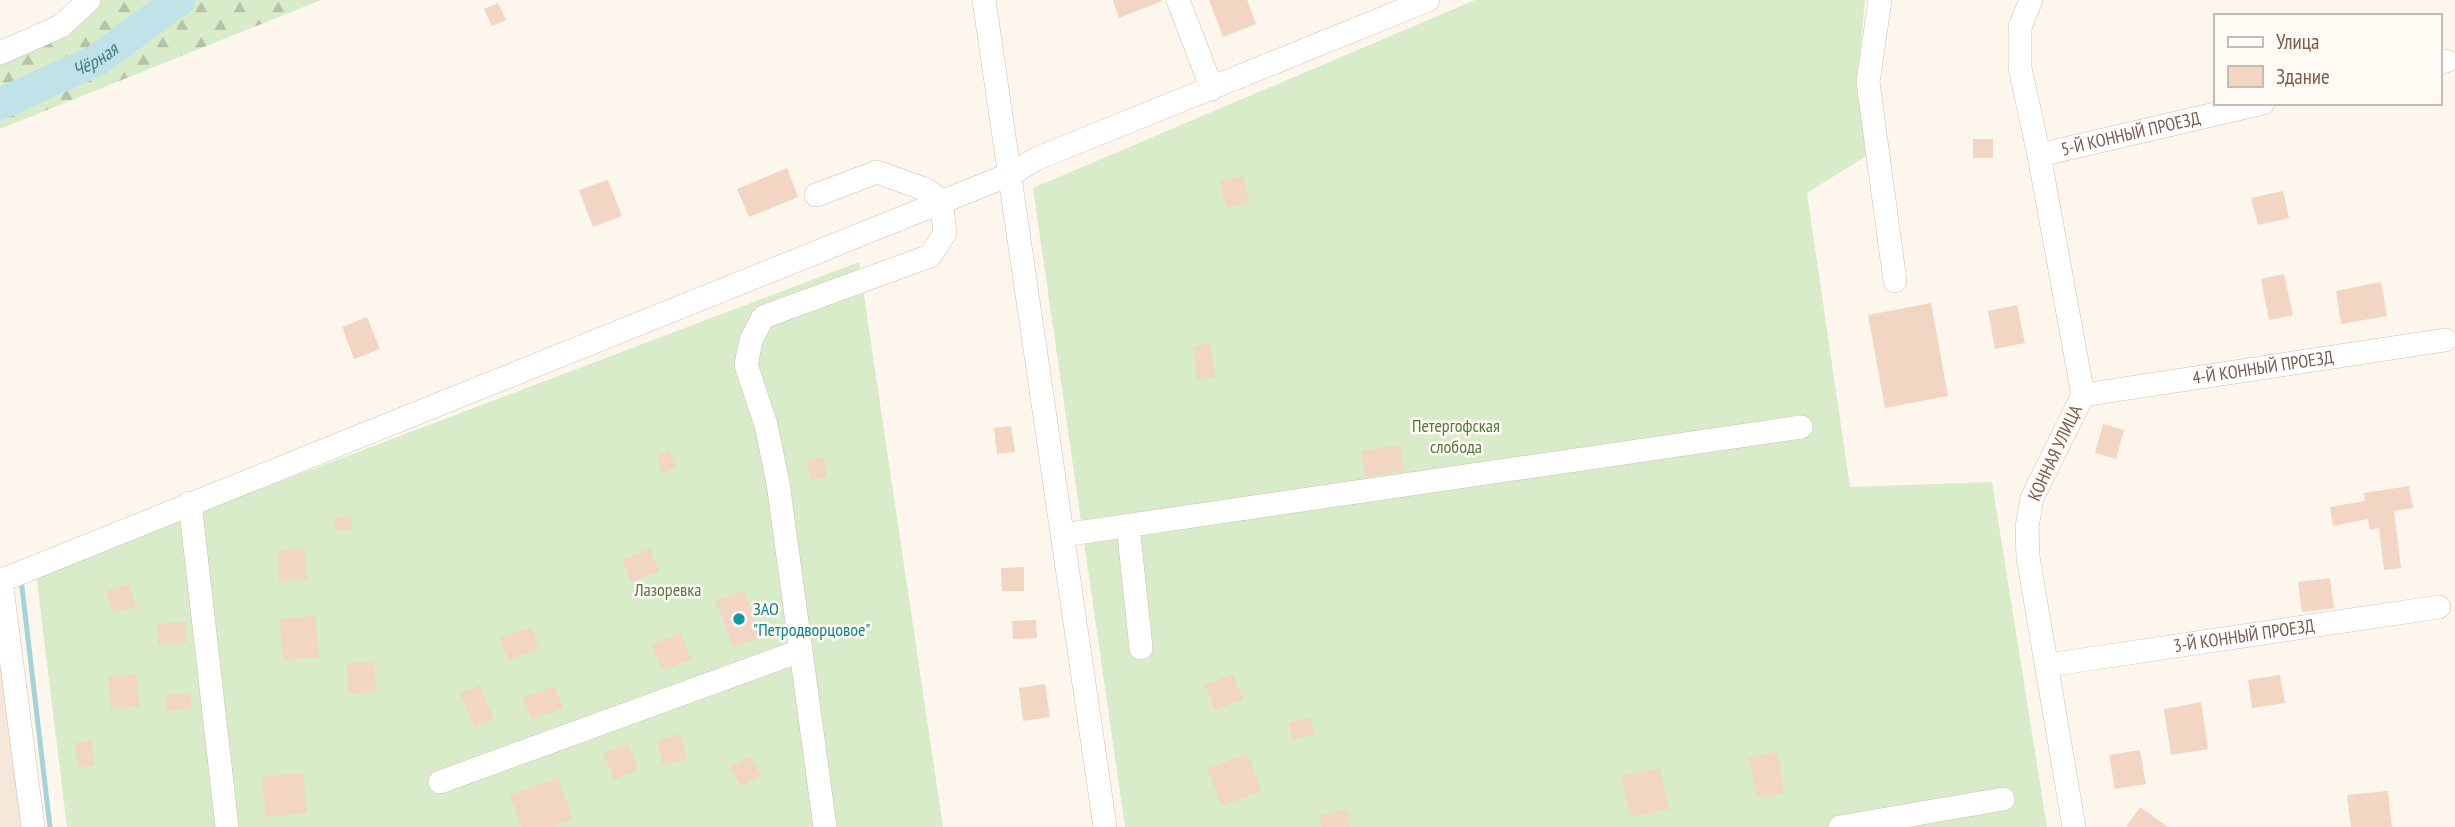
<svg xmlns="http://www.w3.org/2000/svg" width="2455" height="827" viewBox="0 0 2455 827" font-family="'PT Sans Narrow',sans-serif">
	<defs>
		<pattern id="forest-firs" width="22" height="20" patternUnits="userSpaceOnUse" patternTransform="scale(1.75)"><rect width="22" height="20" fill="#d8ecc9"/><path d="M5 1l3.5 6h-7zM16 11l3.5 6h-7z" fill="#b4c2a5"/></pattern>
	</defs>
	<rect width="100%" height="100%" fill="#fdf6ec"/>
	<path fill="#f5e8da" d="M0,636L26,827H0Z"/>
	<path fill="url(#forest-firs)" d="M89,0H321L0,129V53Z"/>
	<path fill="#d8ecc9" d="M1475,0H1865L1858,73L1871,153L1807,193L1850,487L1992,482L2047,827H1125L1033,188Z
		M859,262L943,827H67L36,574Z"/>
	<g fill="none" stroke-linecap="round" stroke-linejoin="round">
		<path stroke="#a5d3da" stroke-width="5" d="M21,579L50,827"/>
		<path stroke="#bfe3e8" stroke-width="32" id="s1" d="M0,104L97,60L179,0"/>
	</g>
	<path fill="#f3d5c3" d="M1113,0H1162V1L1119,18Z
		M1209,0H1247L1256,24L1223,37Z
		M498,3L506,20L492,26L484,9Z
		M1973,139H1993V158H1973Z
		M787,168L798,197L749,217L737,189Z
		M1243,176L1249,203L1226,208L1220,181Z
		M608,180L622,216L593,227L579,190Z
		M2283,191L2289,218L2258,225L2251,198Z
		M2284,274L2293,315L2269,320L2261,279Z
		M2381,282L2387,316L2341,324L2336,291Z
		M1931,303L1948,396L1885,408L1868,315Z
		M2017,305L2025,343L1995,349L1988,311Z
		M367,317L380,349L354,359L342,327Z
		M1210,343L1215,377L1198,380L1193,346Z
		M2103,424L2124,430L2116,459L2095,453Z
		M1011,426L1015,452L997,454L994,428Z
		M1400,445L1404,470L1365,477L1361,451Z
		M670,451L676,468L663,473L657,456Z
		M824,457L827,477L811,480L807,460Z
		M2409,486L2413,508L2394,511L2401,568L2384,570L2379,528L2370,530L2368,519L2333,526L2330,507L2365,501L2364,493Z
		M350,516L353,529L336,531L334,518Z
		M305,548L307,580L279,581L278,550Z
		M650,549L659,571L631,582L622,560Z
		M1024,567V591H1002L1001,568Z
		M2330,578L2334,608L2302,612L2298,582Z
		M129,584L136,607L113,613L106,591Z
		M744,591L761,637L733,647L716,601Z
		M315,616L319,657L283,660L280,619Z
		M1036,620L1037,638L1013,639L1012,621Z
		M185,622L186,643L158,644L157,624Z
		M531,627L539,649L508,660L500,638Z
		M681,633L691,659L663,671L652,644Z
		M373,662L376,692L349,694L347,663Z
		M136,674L140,706L111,709L108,677Z
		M1233,674L1243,699L1215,710L1205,685Z
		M2280,675L2285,703L2252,708L2248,680Z
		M1045,684L1050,717L1023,721L1019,688Z
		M480,685L493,719L474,727L460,693Z
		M555,686L563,708L531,720L523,698Z
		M190,693L192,708L167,711L165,695Z
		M2201,702L2208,749L2171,755L2164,709Z
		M1311,718L1314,735L1292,739L1289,722Z
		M681,734L687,759L663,765L657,740Z
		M91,740L95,765L78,768L75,743Z
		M628,744L638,770L614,780L604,753Z
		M2140,750L2146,784L2115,789L2109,755Z
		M1777,752L1784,793L1757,798L1749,758Z
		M1247,754L1261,791L1222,806L1207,769Z
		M751,756L761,776L740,786L730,766Z
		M1660,768L1669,809L1630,817L1622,776Z
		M303,773L307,813L266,817L262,777Z
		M558,778L573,819L552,827H522L510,795Z
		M2388,791L2392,827H2351L2347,795Z
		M2140,807L2168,827H2126Z
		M1347,809L1350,827H1322L1319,815Z"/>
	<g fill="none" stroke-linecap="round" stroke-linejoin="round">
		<g stroke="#d1beb0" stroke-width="24">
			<g id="minor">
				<path d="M984,0L1105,827"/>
				<path d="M1178,0L1212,89"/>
				<path d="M1880,0L1868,82L1895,281"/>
				<path d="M2031,0L2020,27V68L2039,155L2083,395L2032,498L2027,527L2028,557L2074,827"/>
				<path d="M0,53L61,26L89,0"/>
				<path d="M2439,63L2446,61"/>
				<path id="s2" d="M2039,155L2263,103"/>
				<path d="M816,195L877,172L927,190L941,201L945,233L930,256L763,317L751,340L746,365L766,425L778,483L825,827"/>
				<path id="s3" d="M2083,395L2445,340"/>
				<path d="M190,503L227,827"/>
				<path d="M1128,526L1141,648"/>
				<path d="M1063,535L1801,427"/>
				<path d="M0,581L1011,174L1036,159L1428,0"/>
				<path d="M1,581L33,827"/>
				<path id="s4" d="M2048,665L2439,607"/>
				<path d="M440,782L800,651"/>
				<path d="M1840,827L2003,799"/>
			</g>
		</g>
		<use href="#minor" stroke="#fff" stroke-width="23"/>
	</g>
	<circle fill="#0f9aa8" stroke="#fffaf3" stroke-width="2.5" cx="739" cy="619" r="7"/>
	<g text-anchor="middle" stroke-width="5" stroke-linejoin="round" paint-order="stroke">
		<g font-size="18" fill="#7a5c4d" stroke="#fffaf3">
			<text dy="6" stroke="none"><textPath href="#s2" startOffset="94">5-Й КОННЫЙ ПРОЕЗД</textPath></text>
			<text dy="6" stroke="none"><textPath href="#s3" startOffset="182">4-Й КОННЫЙ ПРОЕЗД</textPath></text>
			<text transform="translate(2055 453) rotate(-65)" y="6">КОННАЯ УЛИЦА</text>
			<text dy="6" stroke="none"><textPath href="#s4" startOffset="198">3-Й КОННЫЙ ПРОЕЗД</textPath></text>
		</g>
		<g font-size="18" fill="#537a41" stroke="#fffaf3">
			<text x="1456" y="432">Петергофская<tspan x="1456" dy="21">слобода</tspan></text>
			<text x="668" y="596">Лазоревка</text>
		</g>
		<g font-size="18" fill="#0d838f" stroke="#fffaf3" text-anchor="start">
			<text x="753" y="615">ЗАО<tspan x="753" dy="21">"Петродворцовое"</tspan></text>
		</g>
		<g font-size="19" font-style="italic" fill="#437c86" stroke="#fffaf3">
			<text dy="7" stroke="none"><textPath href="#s1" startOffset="105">Чёрная</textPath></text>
		</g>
	</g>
	<rect x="2214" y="14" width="228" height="91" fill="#fffaf3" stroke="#cabbb1" stroke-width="2"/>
	<rect x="2228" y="37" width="35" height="10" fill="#ffffff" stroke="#cabbb1" stroke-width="2"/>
	<text x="2276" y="49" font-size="21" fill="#7a5c4d">Улица</text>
	<rect x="2228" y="66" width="35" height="21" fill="#f3d5c3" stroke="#cabbb1" stroke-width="2"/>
	<text x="2276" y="84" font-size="21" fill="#7a5c4d">Здание</text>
</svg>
